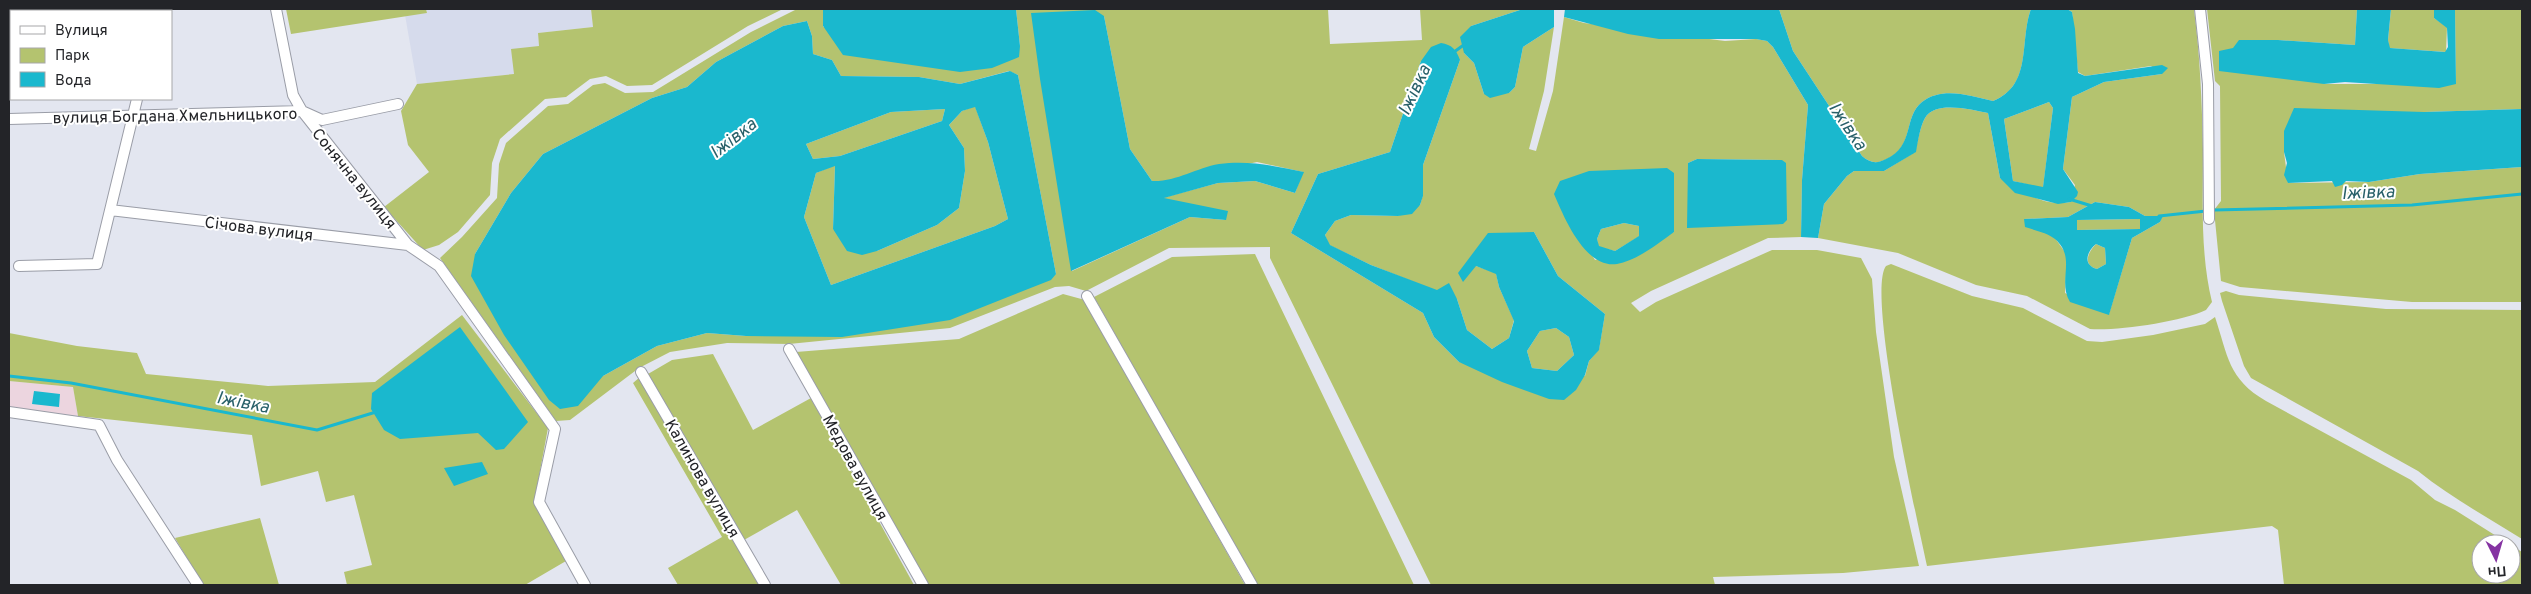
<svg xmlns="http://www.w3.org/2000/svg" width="2531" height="594" viewBox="0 0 2531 594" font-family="Overpass,sans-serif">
	<rect width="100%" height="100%" fill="#e3e6f0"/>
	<path fill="#ecd5df" d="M9,381L73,387L78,416L9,407Z"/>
	<path fill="#d6dbec" d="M426,9H591L593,27L538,33L539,46L514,74L417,84L405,15L427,13Z"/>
	<path fill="#b4c36f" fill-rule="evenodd" d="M286,9H426L427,13L291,34Z
		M591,9H783L748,26L652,85L627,86L606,76L590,79L566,97L545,99L500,139L492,163L490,195L458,232L439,245L423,250L384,207L429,172L408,145L401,111L417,84L514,74L511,49L539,46L538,33L593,27Z
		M797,9H823V27L1020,46L1016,9H1328L1330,44L1422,40L1420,9H1523L1471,26L1464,53L1474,63L1484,94L1509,93L1515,87L1523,47L1554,27L1544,91L1529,149L1536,151L1553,91L1564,17L1584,23L1725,41L1756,39L1767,41L1773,47L1808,105L1802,180L1801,237L1768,238L1651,291L1631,303L1640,312L1656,302L1772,250H1817L1861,258L1872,279L1876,332L1894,457L1919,566L1843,573L1713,577L1715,585H1431L1270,258V247L1169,248L1086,291L1069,286L1055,287L950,328L789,344L727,343L670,352L639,368L570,420L556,421L440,258L462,237L497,198L499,164L506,143L548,106L568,104L593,85L605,83L625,93L653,92L751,32ZM1104,16L1130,149L1152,181L1164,182L1257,162L1303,172L1295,193L1255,181L1218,183L1162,198L1226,220L1190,217L1072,271ZM807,21L812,36L813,54L832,60L841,76L919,77L960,84L1009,71L1018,75L1056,274L746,336L707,333L657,346L603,376L475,254L511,193L543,154L652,98L687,87L716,62L783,26ZM1460,60L1423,165V195L1420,205L1398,216L1351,215L1335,221L1325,235L1329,245L1371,265L1457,299L1467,330L1492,349L1509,338L1514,320L1499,287L1496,273L1476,266L1534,232L1558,276L1605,314L1599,349L1589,361L1585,376L1459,362L1434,337L1423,313L1291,233L1318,174L1390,152L1421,61ZM1697,159L1782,160L1688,163ZM1555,194L1674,232L1595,260Z
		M1779,9H2031C2019,42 2033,85 1993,101C1970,96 1943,86 1922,102C1903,117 1915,146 1887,159C1877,164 1870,163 1862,156L1793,51Z
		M2067,9H2194C2200,56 2202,102 2203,150C2203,200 2200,253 2212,302L2206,310C2181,322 2117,331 2090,329L2027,296L1976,285L1898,253L1818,238L1824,204L1847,176L1854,171H1884L1915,152C1918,141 1920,127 1925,118C1935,100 1972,110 1988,113L2000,178C2024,192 2043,207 2071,202L2075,185L2063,169L2072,97L2104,82L2162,74L2151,66L2085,76L2078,72L2072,12ZM2095,202L2129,207L2145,216H2162L2160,222L2132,238L2109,314L2065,293L2067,255L2055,238L2024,219L2068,217Z
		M2207,9H2357L2355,45L2278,40L2324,84H2456L2455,9H2522V109L2424,112L2284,152L2288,183L2369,182L2420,174L2522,167V302H2412L2240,287L2221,281L2214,210L2221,201L2220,86L2215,81Z
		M2391,9H2434V18L2447,27L2446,52L2389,48L2388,40Z
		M2049,102L2053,108L2043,188L2013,181L2004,119Z
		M975,106L988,142L1008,219L995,226L831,285L804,217L816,173L835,165L833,229L877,251L937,225L959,208L965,171L964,148L949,125L962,111Z
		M945,109L942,121L840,156L813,159L806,144L891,112Z
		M2140,219V229L2077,230V220Z
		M1624,223L1639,226L1640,236L1615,251L1598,247L1597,239L1601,229Z
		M2096,244L2105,248L2106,264L2097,269C2082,265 2088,252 2096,244Z
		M1255,254L1414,585H1257L1094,297L1172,257Z
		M1891,264L1972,296L2023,308L2087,341L2102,342L2153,335L2205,324L2215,317C2228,356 2228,379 2266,401L2411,480L2435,500L2455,510L2509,544H2481V574H2511V545L2522,552V585H2284L2278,530L2272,526L1927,566C1918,524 1866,292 1886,266Z
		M2226,291L2239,295L2386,309L2522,310V539C2487,517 2450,497 2418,471L2251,378L2244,366L2222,301L2220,293Z
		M1063,294L1085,300L1245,585H928L796,352L959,339Z
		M462,315L548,428L534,503L566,561L525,585H347L344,572L372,565L354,495L326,502L318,471L261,486L252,435L78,416L73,387L9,381V333L77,346L137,353L146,374L268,386L375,382Z
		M1556,328L1569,337L1574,355L1557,371L1532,368L1527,351L1540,331Z
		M713,354L753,430L811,398L914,585H841L797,510L744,540L648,374L672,360Z
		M640,377L761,585H678L668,568L722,537L633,383Z
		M260,518L279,585H203L175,538Z"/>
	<path fill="#1ab8ce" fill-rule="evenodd" d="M823,9H1016L1020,46L1019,57L992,68L960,72L843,55L823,26Z
		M1523,9H1554V27L1523,47L1515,87L1509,93L1490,98L1484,94L1474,63L1464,53L1460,37L1471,26Z
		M1565,9H1779L1793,51L1862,156C1870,163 1877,164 1886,159C1915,146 1903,117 1922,102C1943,86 1970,96 1993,101C2033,85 2019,41 2031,9H2067L2072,12L2075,29L2078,73L2085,76L2162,65L2168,68L2162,74L2104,82L2072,97L2063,169L2078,192L2077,196L2071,202L2058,204L2015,193L2000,178L1988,113C1972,110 1935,100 1925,118C1920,127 1918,141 1916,152L1884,171H1854L1847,176L1824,204L1818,238L1801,237L1802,180L1808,105L1773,47L1767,41L1756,39H1659L1628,34L1564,17ZM2049,102L2053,108L2043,187L2013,181L2004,119Z
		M2357,9H2391L2388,40L2390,48L2445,52L2448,47L2447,28L2434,18V9H2455L2456,84L2439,88L2345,82L2324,84L2219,71V51L2233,48L2239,40H2278L2355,45Z
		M1095,10L1104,16L1130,149L1152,181C1176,182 1196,168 1219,164C1249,160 1275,166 1304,172L1295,193L1255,181L1218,183L1164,198L1228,211L1226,220L1190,217L1071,271L1040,79L1031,13Z
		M807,21L812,36L813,54L832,60L841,76L919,77L960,84L1010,71L1018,75L1056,274L1051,280L950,320L842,337L746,336L707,333L657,346L603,376L578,406L560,409L549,400L504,335L471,276L475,254L511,193L543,154L652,98L687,87L716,62L783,26ZM975,107L988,142L1008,219L995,226L831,285L804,217L816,173L835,166L833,229L847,251L862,255L877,251L937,225L959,208L965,171L964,148L949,125L962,111ZM945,109L942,121L840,156L813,159L806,144L891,112Z
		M1441,43C1452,45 1456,49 1460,60L1423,165V196L1420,205L1412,214L1398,216L1351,215L1335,221L1325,235L1330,245L1371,265L1437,290L1449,283L1457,299L1467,330L1492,349L1509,338L1514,321L1499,287L1496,274L1476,266L1463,282L1458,273L1488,233L1534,232L1558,276L1605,314L1599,350L1589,361L1585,375L1576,390L1564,400L1549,399L1502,382L1459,362L1434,337L1423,313L1291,233L1318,174L1390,152L1421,61L1431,47ZM1556,328L1569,337L1574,355L1557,371L1532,368L1527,351L1540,331Z
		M2294,108L2424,112L2522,109V167L2420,174L2369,182L2346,181L2342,185L2335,187L2332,181L2288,183L2284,175L2287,163L2284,152V131Z
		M1697,159L1782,160L1786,163L1787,220L1783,224L1687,228L1688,163Z
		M1667,168L1674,173V232C1659,243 1636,261 1617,264C1585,269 1564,217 1554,194L1560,181L1589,171ZM1624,223L1639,226V236L1615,251L1599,246L1597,239L1601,229Z
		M2095,202L2129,207L2145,216H2163L2160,222L2132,238L2109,315L2070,302C2057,280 2077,258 2055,239C2048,233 2034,230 2025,227L2024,219L2068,217ZM2140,219V229L2077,230V220ZM2096,244L2105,248L2106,264L2097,269C2082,265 2087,251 2096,244Z
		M460,327L528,422L504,449L496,450L478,433L400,439L384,430L371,409L372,393Z
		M34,391L60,394L59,407L32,404Z
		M482,462L488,474L454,486L444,468Z"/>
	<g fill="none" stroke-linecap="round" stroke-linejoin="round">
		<path stroke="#1ab8ce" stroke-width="3" d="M1454,52L1465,44
			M2069,199L2092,206
			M2214,210L2412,205L2522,194
			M2159,216L2206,211
			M9,376L71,383L317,430L376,412"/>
		<g stroke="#9a9da7" stroke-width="12">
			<path id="street" d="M127,9L128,11
				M276,9L293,95L302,111L408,245L439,266L555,429L539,502L585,585
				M2200,9L2208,84L2209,219
				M9,119L302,111L322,120L398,104
				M110,210L408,245
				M19,266L97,264L137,99
				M1087,296L1252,585
				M789,349L923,585
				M641,372L765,585
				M9,412L99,425L117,460L198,585"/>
		</g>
		<use href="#street" stroke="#fff" stroke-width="10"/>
	</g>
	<g text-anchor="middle" stroke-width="4" stroke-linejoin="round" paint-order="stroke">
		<g font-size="16" fill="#232428" stroke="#fff">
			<text transform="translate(175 115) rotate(-1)" y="6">вулиця Богдана Хмельницького</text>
			<text transform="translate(355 178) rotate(51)" y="6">Сонячна вулиця</text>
			<text transform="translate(259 228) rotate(7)" y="6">Січова вулиця</text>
			<text transform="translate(856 467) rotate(61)" y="6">Медова вулиця</text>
			<text transform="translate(703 478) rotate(60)" y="6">Калинова вулиця</text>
		</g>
		<g font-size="18" font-style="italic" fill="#286069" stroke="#fff">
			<text transform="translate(1414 90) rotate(-65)" y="6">Іжівка</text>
			<text transform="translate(1848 126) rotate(56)" y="6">Іжівка</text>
			<text transform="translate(733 138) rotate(-38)" y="6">Іжівка</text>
			<text transform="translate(2368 192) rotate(-2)" y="6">Іжівка</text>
			<text transform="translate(243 402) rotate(11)" y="6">Іжівка</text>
		</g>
	</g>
	<rect width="2531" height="594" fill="none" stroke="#232428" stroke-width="20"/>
	<rect x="10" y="10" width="162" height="90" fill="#ffffff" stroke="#a7a7a9"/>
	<rect x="20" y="26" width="25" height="8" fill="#ffffff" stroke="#a7a7a9"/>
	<text x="55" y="35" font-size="15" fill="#232428">Вулиця</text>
	<rect x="20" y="48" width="25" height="15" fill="#b4c36f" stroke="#a7a7a9"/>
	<text x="55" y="60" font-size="15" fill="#232428">Парк</text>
	<rect x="20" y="72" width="25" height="15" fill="#1ab8ce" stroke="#a7a7a9"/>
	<text x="55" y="85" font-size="15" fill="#232428">Вода</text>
	<g transform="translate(2496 559) rotate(175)"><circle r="24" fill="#ffffff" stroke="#a7a7a9"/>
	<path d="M0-4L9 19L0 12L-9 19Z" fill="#8533a2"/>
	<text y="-8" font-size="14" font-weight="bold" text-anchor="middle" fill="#232428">Пн</text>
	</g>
</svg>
